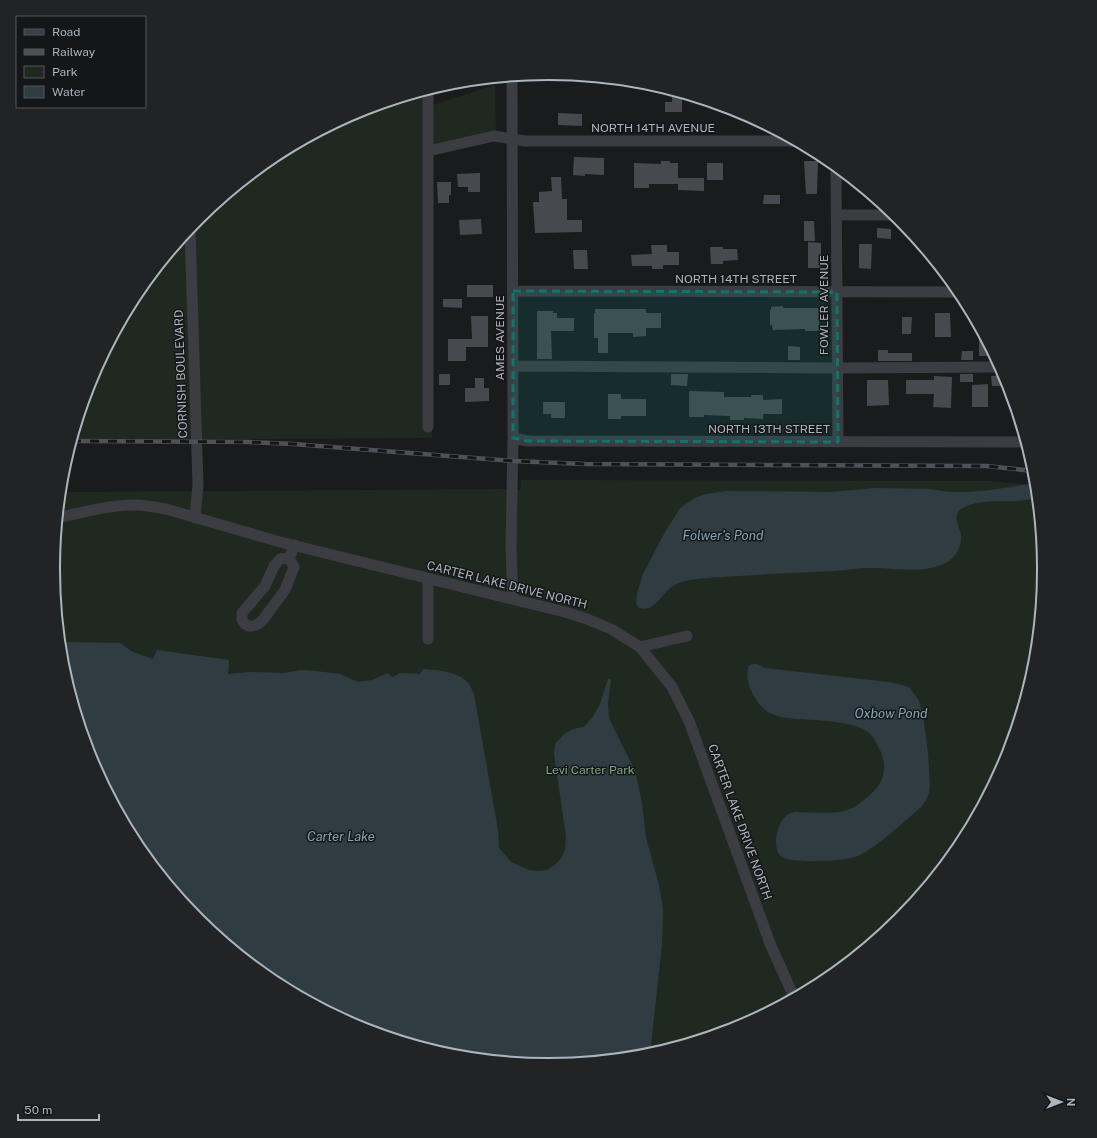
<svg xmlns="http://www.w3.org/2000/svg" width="1097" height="1138" viewBox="0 0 1097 1138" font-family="'Public Sans',sans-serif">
	<rect width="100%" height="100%" fill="#1a1b1d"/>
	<path fill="#202920" d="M495,85L496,136L430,156L432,438L72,440L91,379L137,294L181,240L189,237V230L198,218L273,157L359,111L429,90L430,106Z
		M521,480L989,481L1036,485L1044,569L1034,666L1006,759L960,844L899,920L824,981L738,1027L645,1055L548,1064L452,1055L359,1027L273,981L198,919L136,844L91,758L62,665L53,569L61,492L521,489Z"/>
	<path fill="#2f3d42" d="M1029,484H1036L1037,497C1033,498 1029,500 1025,500C1006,503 980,498 963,508C960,509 958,512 957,514C955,521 960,529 961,535C962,549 954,561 941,565C918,574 893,567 869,568C858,568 847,570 836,571C820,572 804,572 788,573C758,575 727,576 697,579C688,580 677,582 669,589C660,597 654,612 639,608L636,603L637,593L643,574L665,532L680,508L695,498L706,494L726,491L830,492L876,488L929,489L950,492H967L991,490Z
		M60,640L66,642L120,643L133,652L153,659L157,650L229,660L228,674L251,672L284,673L301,670L316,671L340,674L358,682L372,680L388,673L391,677L395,676L399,673L420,674L423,669C438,670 457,671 468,683C471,686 472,691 474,694L498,830L499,848L511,862L529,870L539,871L547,870L556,864L562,857L565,850L566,837L554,754L555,744L564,734L573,729L584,727L592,718L600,704L608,679H611L608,704L609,718L625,751L635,770L642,803L646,838L659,885L663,908L662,944L650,1054L645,1055L548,1064L452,1055L359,1027L273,981L198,919L136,844L91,758L62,665Z
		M753,664H757L765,668L888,682L903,685L910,688L919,701L923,715L928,753L930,785L929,793L926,800L922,806C907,819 892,833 876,845C871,848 866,852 860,855C856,857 851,858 846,859C833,861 792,863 782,857C771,849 777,823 786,816C789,813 791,813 795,812C809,812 833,815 847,810C854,808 859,804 865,799C884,785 890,768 878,746C875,740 871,733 865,730C849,720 805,720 786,718C780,717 774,715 768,712C755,703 743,681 749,665Z"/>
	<path fill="#46494d" d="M672,91L682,94V112H665V102H672Z
		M558,113L582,114V126L558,125Z
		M574,157L604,158V175L585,174V176L573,175Z
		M661,161H670V163H678V178H704V191L678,190V184H649V188H634V163L661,164Z
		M804,161H818L817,194H806Z
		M707,163H723V180H707Z
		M480,173V192H468V187H458L457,174Z
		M551,177H561L562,199H567V220H582V232L535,233L533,202H539V192L552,191Z
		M437,182H451V195H449V203H438Z
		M764,195H780V204H763Z
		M481,219L482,234L460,235L459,220Z
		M804,221H814L815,241H804Z
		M877,228L891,229V239L877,238Z
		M808,242L821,243V268H808Z
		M859,244H872L871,269L859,268Z
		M651,245H667V252H679V265H663V269H652V266H632L631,255L652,254Z
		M710,247H723V249H737L738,260L723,261V264H711Z
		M573,250H587L588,269H574Z
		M467,285H493V297H467Z
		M443,299H462V308L443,307Z
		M783,306V308H819V331H805V329L773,330L772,325H770V310H771V307Z
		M595,309H646V313H661V328H646V336L633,337V333H608V353H598V338H594V313H595Z
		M537,311H553V313H557V318H574V331H551L552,359H537Z
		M935,313H950L951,337H935Z
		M471,316H488V347H466V361H448V339H472Z
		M902,317H912L911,334H902Z
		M979,329L990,349V356H979Z
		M788,346L800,347V360H788Z
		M878,350H888V353H912V361H878Z
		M962,351H973V360H961Z
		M439,374H450V385H439Z
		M671,374H688L687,386L671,385Z
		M960,374H973V382H960Z
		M934,376L952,377L951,408L933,407L934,394H906V380H934Z
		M991,376H1005L1008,386H992Z
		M475,378H484V388H489V401L465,402V388H475Z
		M867,380H888L889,405L867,406Z
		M988,384V407H972V385Z
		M689,391L724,392V397H751V395H763V400L782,399V414H763V419L744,418V420H730V416L704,415V417H689Z
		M608,394H621V399H646V416H621V419H608Z
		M543,402H565V418H551V414H543Z"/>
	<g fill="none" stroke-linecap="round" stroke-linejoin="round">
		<path stroke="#3b3d42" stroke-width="11" d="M512,77L513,438L511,548L513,599
			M428,151L494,136L525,141H794
			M836,167L838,442
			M837,215H894
			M190,229L198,485L195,518
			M513,291L959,292
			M513,366L838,368L1000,367
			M428,427V90
			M513,438L528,441L1025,442
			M58,518C83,512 109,505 135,505C145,505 155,507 166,509L280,542L565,612L587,619L611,629L640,647L672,687L689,721L771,946L794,997
			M289,558L294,567L285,590L262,621C255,627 247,629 242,620V613L265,586L274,566L280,559L289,558L295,545
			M428,579V639
			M640,647L687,636"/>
		<g stroke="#4e5257" stroke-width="4.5">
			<path id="rail" d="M72,441L249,442L293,444L513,461L585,464L986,466L1034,471"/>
		</g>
		<use href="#rail" stroke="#151618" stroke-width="3" stroke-dasharray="9" stroke-linecap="butt"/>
	</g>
	<path fill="#0f766e" fill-opacity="0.2" stroke="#0f766e" stroke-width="3" stroke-dasharray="8 5" stroke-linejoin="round" d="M513,291L837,292L838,442L528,441L513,438Z"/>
	<g text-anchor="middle" stroke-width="3" stroke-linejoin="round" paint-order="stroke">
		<g font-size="12" fill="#acb4bd" stroke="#151618">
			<text x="653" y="132">NORTH 14TH AVENUE</text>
			<text x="736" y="283">NORTH 14TH STREET</text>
			<text transform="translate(824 305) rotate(-90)" y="4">FOWLER AVENUE</text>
			<text transform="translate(500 338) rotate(-90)" y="4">AMES AVENUE</text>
			<text transform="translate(181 374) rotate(-92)" y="4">CORNISH BOULEVARD</text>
			<text x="769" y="433">NORTH 13TH STREET</text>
			<text transform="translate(507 585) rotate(14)" y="4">CARTER LAKE DRIVE NORTH</text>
			<text transform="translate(740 822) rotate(70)" y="4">CARTER LAKE DRIVE NORTH</text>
		</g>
		<g font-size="12" fill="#86a983" stroke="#151618">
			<text x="590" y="774">Levi Carter Park</text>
		</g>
		<g font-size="13" font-style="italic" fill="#82a8b9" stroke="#151618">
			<text x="723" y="540">Folwer's Pond</text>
			<text x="891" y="718">Oxbow Pond</text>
			<text x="341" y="841">Carter Lake</text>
		</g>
	</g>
	<path d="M0 0H1097V1138H0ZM548 80H549A488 488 0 0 1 1037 568V570A488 488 0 0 1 549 1058H548A488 488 0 0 1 60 570V568A488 488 0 0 1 548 80Z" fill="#212325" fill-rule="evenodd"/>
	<path fill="none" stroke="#acb4bd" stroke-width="2" d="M548 80H549A488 488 0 0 1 1037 568V570A488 488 0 0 1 549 1058H548A488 488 0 0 1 60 570V568A488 488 0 0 1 548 80Z"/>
	<rect x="16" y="16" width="130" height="92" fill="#151618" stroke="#51555a"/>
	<rect x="24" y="29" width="20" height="6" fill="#3b3d42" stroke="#51555a"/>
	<text x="52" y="36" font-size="12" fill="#acb4bd">Road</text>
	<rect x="24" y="49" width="20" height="6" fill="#4e5257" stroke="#51555a"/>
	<text x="52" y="56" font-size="12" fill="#acb4bd">Railway</text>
	<rect x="24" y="66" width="20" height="12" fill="#202920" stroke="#51555a"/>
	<text x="52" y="76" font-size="12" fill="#acb4bd">Park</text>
	<rect x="24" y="86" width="20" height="12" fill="#2f3d42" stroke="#51555a"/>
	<text x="52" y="96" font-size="12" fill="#acb4bd">Water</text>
	<g transform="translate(1061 1102) rotate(90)" stroke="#151618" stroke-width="3" paint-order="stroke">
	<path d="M0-3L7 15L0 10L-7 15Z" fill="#acb4bd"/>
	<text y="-6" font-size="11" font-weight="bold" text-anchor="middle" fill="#acb4bd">N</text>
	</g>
	<path d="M18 1114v6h81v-6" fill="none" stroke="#acb4bd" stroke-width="2"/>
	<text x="24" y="1114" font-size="12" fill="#acb4bd" stroke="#151618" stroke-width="3" paint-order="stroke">50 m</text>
</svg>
